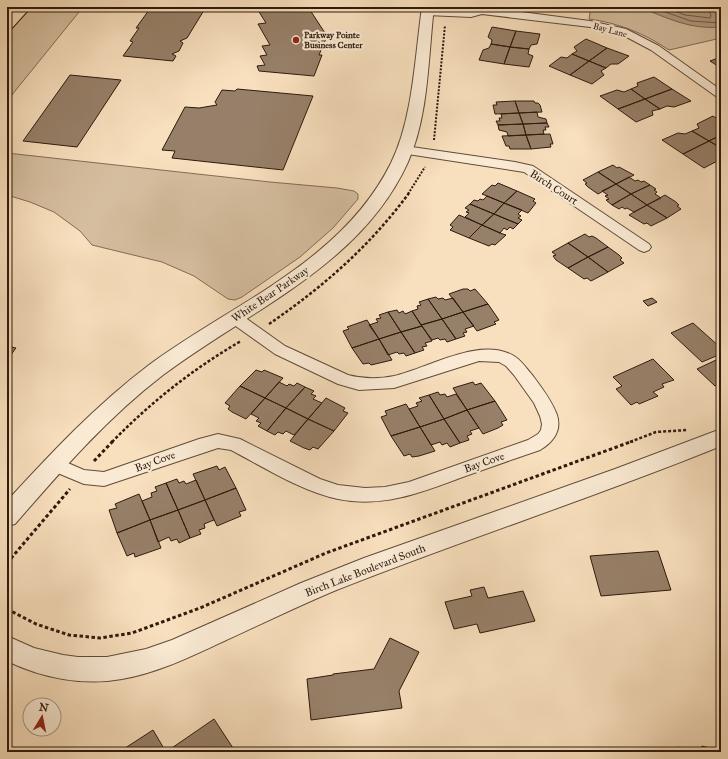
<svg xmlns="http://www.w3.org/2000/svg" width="728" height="759" viewBox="0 0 728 759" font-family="'IM FELL Great Primer',serif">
	<rect width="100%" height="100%" fill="#f8dfbd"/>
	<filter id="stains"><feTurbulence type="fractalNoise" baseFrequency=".005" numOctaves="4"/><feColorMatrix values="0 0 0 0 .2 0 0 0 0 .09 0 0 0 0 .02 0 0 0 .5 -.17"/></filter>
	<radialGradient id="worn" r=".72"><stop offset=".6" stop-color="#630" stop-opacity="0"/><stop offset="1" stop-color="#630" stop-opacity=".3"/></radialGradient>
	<path fill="#d5be9f" stroke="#816c56" d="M29,7H83L7,101V32Z
		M591,7H640L676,21L690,25L721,27V38L669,50C644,33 618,23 589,19Z
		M7,153L270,182L337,188L354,191L358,194V199L333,228L300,257L242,297L235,300L228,299L194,276L162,262L92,245L80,231L54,212L30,202L7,195Z"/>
	<path fill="#b39c81" stroke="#7d6853" d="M640,7H709L721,10V27C692,30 666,18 640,7Z"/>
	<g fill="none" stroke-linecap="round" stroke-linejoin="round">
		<path stroke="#705b47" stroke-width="1" d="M651,7L691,21L721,23
			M664,7L685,15L710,18L711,16L708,7"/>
	</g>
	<path fill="#978069" stroke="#2d1a0d" d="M153,7H206L187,38L180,41L183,43L179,51L172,54L176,56L173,61L123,56L133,42L130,41L139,28H136L149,10H151Z
		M256,7H308L327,36L319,55H322L314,76L259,71L257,66L265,65L260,56L267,55L262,46L270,45L258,24L266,23Z
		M492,27L516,31L510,47L491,44L492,40L488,37Z
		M516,31L540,34L537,44L531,45L529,49L510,47Z
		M586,39L607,48L589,61L572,54L577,51L574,47Z
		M491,44L510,47L504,64L479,60L483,50L489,48Z
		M510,47L529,49L528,54L533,56L529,67L504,64Z
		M607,48L629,56L618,64H611L606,68L589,61Z
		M572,54L589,61L570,75L549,66L561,57L567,58Z
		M721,57V68L710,61Z
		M589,61L606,68L601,71L604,75L592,84L570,75Z
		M70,75L121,80L77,147L23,141Z
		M654,77L672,89L645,99L631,89L638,86L637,83Z
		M237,89L313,96L283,170L172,158L175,151L162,150L185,107L199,108L217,105L215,102L222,90L235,91Z
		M631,89L645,99L618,109L600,96L617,90L624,92Z
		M672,89L691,101L674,107L667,106L660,109L645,99Z
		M645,99L660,109L652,111L653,115L636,122L618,109Z
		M515,101H534L535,103H538L540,105L542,112L519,113Z
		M515,101L519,113L495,114L493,105H497L496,102Z
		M537,112L538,117L546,119L547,123L523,124L519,113Z
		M519,113L523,124L498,125L496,121H500L499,118H502L501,114Z
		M713,116L721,121V135L709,141L692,131L699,128L697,124Z
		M547,123L549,127H545L546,130H543L544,134L526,135L523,124Z
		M523,124L526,135L508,136L507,132L499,130L498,125Z
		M692,131L709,141L683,154L662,140L678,133L685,134Z
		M550,134L553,144H550L551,147L531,149L526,135Z
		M526,135L531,149H510L509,146H506L502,136Z
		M721,135V148L709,141Z
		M709,141L721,148V154L719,155L721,159L704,168L683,154Z
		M613,165L617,168L619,167L634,175L616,184L598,172Z
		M598,172L616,184L598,194L588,187L585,184L587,183L583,180Z
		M629,177L635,181L638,180L641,182L644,181L650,185L631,194L616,184Z
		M498,183L517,191L504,203L482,194L492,185L495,186Z
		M616,184L631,194L612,205L606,200L609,199L605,196L608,195L602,191Z
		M650,185L656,189L654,190L657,192L655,194L661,198L647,205L631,194Z
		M517,191L535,199L533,201L536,203L528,213L504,203Z
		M631,194L647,205L634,212L627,208L625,209L622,207L619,209L612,205Z
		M665,195L676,202L679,205L677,206L681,209L667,218L647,205Z
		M487,196L504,203L494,214L470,204L474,200L478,201L480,199L483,200Z
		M504,203L522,210L518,214L521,216L518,218L522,220L518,224L494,214Z
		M470,204L494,214L482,225L465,217L469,213L466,212L469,210L465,208Z
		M647,205L667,218L651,226L647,223L644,224L629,215Z
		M494,214L518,224L513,229L510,227L507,230L504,228L500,233L482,225Z
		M459,215L482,225L469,238L450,230L453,227L450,225Z
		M482,225L500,233L506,235L495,245L492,244L489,246L469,238Z
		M585,234L589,237L592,236L596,238L608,247L588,257L568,243Z
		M568,243L588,257L568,268L556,260L553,256L556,255L552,252Z
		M608,247L619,255L622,258L620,260L624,263L608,272L588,257Z
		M588,257L608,272L591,281L587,278L584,279L568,268Z
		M463,289H468L470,291L475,289L488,304L463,312L449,294Z
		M436,297L438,299L443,298L445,300L453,298L463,312L442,319L428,299Z
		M652,298L657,302L648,306L643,301Z
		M428,299L442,319L421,325L412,311L418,309L417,306L421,305L419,302Z
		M488,304L499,320L494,322L496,324L477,331L463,312Z
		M397,310L399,313L403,311L405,314L412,311L422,326L401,332L388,312Z
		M388,312L401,332L379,339L369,325L378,322L376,319L381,318L379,315Z
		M463,312L474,326L465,329L467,332L463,333L465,336L456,339L442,319Z
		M442,319L456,339L447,342L445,339L440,340L438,338L432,340L421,325Z
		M367,320L379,339L352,348L343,331L349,329L347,327Z
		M693,323L721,348V354L702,362L671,333Z
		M422,326L432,341L425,343L427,346L422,347L424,350L415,353L401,332Z
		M401,332L415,353L406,356L404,353L399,354L397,352L388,355L379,339Z
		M379,339L392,360L371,365L369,363L363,364L352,348Z
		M7,346L16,348L7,360Z
		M653,359L674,380L662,384L664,387L653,392L658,396L639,404L637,402L631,405L616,389L622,386L613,377Z
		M716,360L721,365V383L715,386L697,369Z
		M256,370L262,372L264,370L283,378L265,398L240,386Z
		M279,382L287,386L289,384L294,386L297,383L305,387L286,408L265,398Z
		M473,382L475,385L481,383L495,401L467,410L453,388Z
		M240,386L265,398L246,419L232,412L228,409L230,406L225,403Z
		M305,387L314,391L311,394L316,396L313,399L322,403L308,419L286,408Z
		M438,392L440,395L445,394L447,397L456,394L467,410L444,419L429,395Z
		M429,395L444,419L420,427L409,409L418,406L416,403L422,401L419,398Z
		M265,398L286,408L267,431L258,426L261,423L256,421L259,418L251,414Z
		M326,398L345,408L343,411L348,413L334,431L308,419Z
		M495,401L507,420L501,422L503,425L498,428L483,434L467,410Z
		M406,404L420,427L391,436L381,417L387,415L385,411Z
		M286,408L308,419L294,435L286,431L283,434L278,432L275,435L267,431Z
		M467,410L479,428L470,431L472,434L467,436L469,440L460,443L444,419Z
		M308,419L334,431L318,449L313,447L310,450L304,448L290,441Z
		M444,419L460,443L450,447L447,443L442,445L440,442L431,445L420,427Z
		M420,427L435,451L419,456L412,457L410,454L404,456L391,436Z
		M217,466L219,470L225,467L236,488L205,500L193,474Z
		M177,479L179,483L184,481L186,484L196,480L205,500L178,510L166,483Z
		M166,483L178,510L150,520L142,501L152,497L151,493L157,491L155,487Z
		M236,488L246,510L239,512L241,516L217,526L205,500Z
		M139,494L150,520L117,533L109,510L117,508L115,504Z
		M205,500L214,520L204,524L205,528L199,530L201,534L190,538L178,510Z
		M178,510L190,538L179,543L177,539L171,541L169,537L158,542L150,520Z
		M150,520L161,548L135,557L134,553L127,556L117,533Z
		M658,551L671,590L601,596L590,556Z
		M484,587L488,598L523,591L535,621L480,633L477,624L454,629L445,602L472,596L470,590Z
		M390,638L419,652L399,691L402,708L311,720L307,679L333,675V674L374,669Z
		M214,719L233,748L227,752H119L153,730L166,752Z
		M702,746L721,751V752H701Z
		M678,747L698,752H678Z"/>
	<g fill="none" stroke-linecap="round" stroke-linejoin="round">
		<g stroke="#604b39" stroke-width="2">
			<path id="minor" d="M468,7H482L590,21L626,29L659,46L721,90V99L717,97L651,50L619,33L590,27L482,14L471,17L427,15L422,12L427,9L472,10Z
				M405,146L515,162L533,166L649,244L651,247L649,250L644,252L639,250L524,172L401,153L399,150L401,147Z
				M235,313L240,314L285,346L348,375C363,379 379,379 394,376C429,368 480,336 514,356C522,361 527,369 533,376C542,388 552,401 557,415C562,431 553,442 540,450C513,459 486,469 460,478C420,493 382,508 338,499C303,492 263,467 231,450L218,448L104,486L84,484L48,469L45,464L48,459L54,457L84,470L104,472L199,439L218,434L240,439L320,479L338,485L365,488L385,487L409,482L528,440L538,434L541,430L542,424L540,416L534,403L514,375L506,366L499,362L479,361L394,388L359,390L338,384L275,354L230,322L227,318L230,314Z"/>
		</g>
		<g stroke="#604b39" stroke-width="2">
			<path id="tertiary" d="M422,7H434C428,57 429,115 408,162C361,266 249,310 163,375C107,418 61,471 15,524L7,526V501C51,453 96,405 149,365C233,303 342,262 391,163C413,119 415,56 422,7Z
				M721,429V446C593,498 462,540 334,591C296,607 259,625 222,642C190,657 157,673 122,679C83,686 42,678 7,661V636L34,648L63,655L78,657H107L146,649L172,640L301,583L364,558L615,469Z"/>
		</g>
		<g stroke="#2d1a0d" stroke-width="2">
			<path id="motorway" d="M16,7H31L12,28L7,29V16Z"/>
		</g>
		<path stroke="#2d1a0d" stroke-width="2" stroke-dasharray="2 1.5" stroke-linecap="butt" d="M434,140L445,25
			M408,194L425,167"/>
		<path stroke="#2d1a0d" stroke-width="2.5" stroke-dasharray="3 2" stroke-linecap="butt" d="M269,324C323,287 370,246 409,193
			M112,442C151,402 193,369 241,341
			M630,442L656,432L687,430"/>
		<path stroke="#2d1a0d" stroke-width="3" stroke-dasharray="3.5 2.5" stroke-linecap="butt" d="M94,461L113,441
			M7,563L70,489
			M7,609L36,624L69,635L100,638L132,633L200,608L326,553L633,441"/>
		<use href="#minor" fill="#faead4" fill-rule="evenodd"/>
		<use href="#tertiary" fill="#faead4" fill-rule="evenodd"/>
		<use href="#motorway" fill="#f8dfbd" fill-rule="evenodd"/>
	</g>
	<circle fill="#8f2418" stroke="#faead4" stroke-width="1.5" cx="296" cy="40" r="4"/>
	<g text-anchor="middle" stroke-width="4" stroke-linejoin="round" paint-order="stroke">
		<g font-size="9" fill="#2d1a0d" stroke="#faead4">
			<text transform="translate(610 30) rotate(15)" y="3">Bay Lane</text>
		</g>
		<g font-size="9" font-weight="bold" fill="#2d1a0d" stroke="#faead4" text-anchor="start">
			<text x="304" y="38">Parkway Pointe<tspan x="304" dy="10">Business Center</tspan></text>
		</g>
		<g font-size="11" fill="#2d1a0d" stroke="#faead4">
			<text transform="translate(554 187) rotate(33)" y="4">Birch Court</text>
			<text transform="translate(270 294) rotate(-34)" y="4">White Bear Parkway</text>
			<text transform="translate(155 461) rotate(-20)" y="4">Bay Cove</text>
			<text transform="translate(484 462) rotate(-19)" y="4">Bay Cove</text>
			<text transform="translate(365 570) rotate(-21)" y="4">Birch Lake Boulevard South</text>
		</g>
	</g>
	<rect width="728" height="759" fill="none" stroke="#f8dfbd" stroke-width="24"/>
	<rect x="8" y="8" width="712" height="743" fill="none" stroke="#2d1a0d" stroke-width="2"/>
	<rect x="12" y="12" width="704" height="735" fill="none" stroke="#2d1a0d"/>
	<g transform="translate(42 717) rotate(10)"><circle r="19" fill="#faead4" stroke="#a89784"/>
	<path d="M0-3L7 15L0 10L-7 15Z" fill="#8f2418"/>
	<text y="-6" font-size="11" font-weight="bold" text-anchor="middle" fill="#2d1a0d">N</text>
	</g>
	<rect width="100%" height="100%" filter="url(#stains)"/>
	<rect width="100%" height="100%" fill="url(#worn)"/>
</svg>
